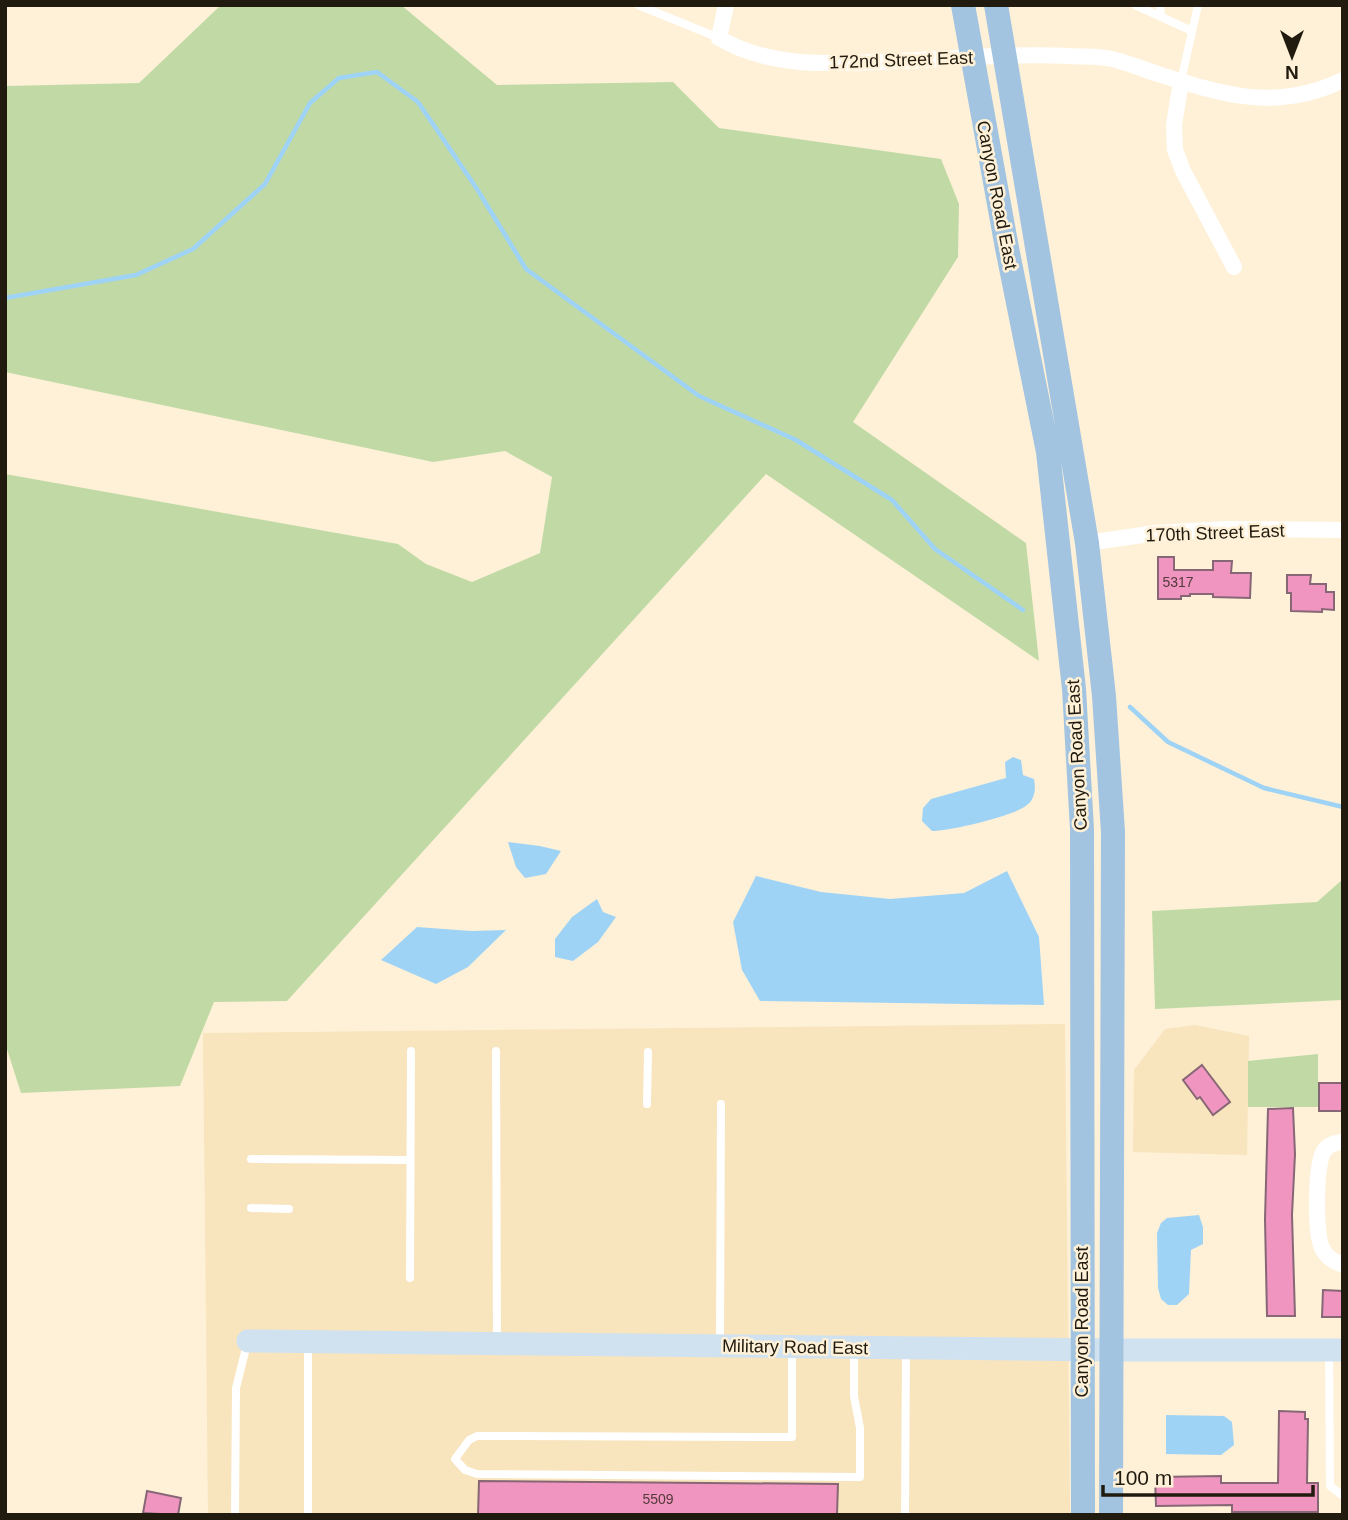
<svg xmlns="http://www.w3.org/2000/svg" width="1348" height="1520" viewBox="0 0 1348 1520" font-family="Helvetica,sans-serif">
	<rect width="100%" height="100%" fill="#fef1d8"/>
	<path fill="#f8e4bd" d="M1065,1024L1070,1515H208L203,1033Z
		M1195,1025L1249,1036L1247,1155L1133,1152L1134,1070L1165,1029Z"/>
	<path fill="#c1daa5" d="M221,5H401L497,85L673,82L719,128L941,159L959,204L958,257L853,422L1026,543L1039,661L766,474L287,1001L214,1002L180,1086L21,1093L5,1043V474L398,544L426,564L472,582L540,553L552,477L505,451L433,462L5,372V86L139,83Z
		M1343,879V1000L1155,1009L1152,911L1317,902Z
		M1318,1054V1107H1248V1061Z"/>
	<path fill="#9fd3f5" d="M1013,757L1021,760L1023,775L1034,779C1036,788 1035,799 1027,805C1014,816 949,831 932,831L922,821L923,808L931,799L1006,778L1005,762Z
		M508,842L540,846L561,851L546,874L525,878L516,867Z
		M1007,871L1039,937L1044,1005L760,1001L742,970L733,922L756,876L821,892L890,899L964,893Z
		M597,899L603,912L616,917L598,942L573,961L555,957V939L572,917Z
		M417,927L471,931L506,930L468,967L436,984L381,960Z
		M1199,1215L1203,1227V1244L1191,1250L1189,1294L1177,1305H1168L1161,1299L1158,1288L1157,1233L1161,1223L1167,1218Z
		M1166,1415L1224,1416L1232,1422L1234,1445L1221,1455L1166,1454Z"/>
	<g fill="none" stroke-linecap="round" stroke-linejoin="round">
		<path stroke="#9fd3f5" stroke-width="4.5" d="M5,298L136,275L193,249L265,184L310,103L339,78L377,72L418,102L477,189L526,269L699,396L796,440L892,500L935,549L1023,610
			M1130,707L1168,742L1264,788L1343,807"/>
	</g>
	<path fill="#ef95bf" stroke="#876775" stroke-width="2" d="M1158,557H1174V570H1213V561H1232L1231,573H1251L1250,598L1213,597V594H1190V596H1181V599H1158Z
		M1287,575H1311L1310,584H1326V592H1334V610L1322,609V612L1291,611V593H1287Z
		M1202,1065L1230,1102L1213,1115L1200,1097L1197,1099L1183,1080Z
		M1319,1083H1343V1111H1319Z
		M1293,1108L1295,1154L1292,1215L1295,1316H1267L1265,1219L1268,1109Z
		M1323,1290L1343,1291V1317H1322Z
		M1279,1411L1305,1412V1419H1308L1307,1483H1318V1512H1232V1505L1156,1506L1155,1477L1221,1476V1483H1278Z
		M479,1481L838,1484L837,1515H478Z
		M147,1491L181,1498L178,1515L143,1513Z"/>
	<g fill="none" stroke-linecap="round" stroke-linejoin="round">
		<path stroke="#fff" stroke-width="8" d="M638,5L719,38
			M1135,5L1192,31
			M1160,5L1161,17
			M1181,81L1198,5
			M496,1051L497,1341
			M647,1104L648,1052
			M251,1159L410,1160
			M251,1208L289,1209
			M410,1278L411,1051
			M720,1343L721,1104
			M792,1350V1437L477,1436L469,1440L455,1459L465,1470L477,1474L860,1477V1428L854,1396V1349
			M1329,1351L1330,1486L1343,1496
			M235,1515L236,1388L247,1344
			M308,1515V1345
			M905,1515L906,1351"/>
		<path stroke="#fff" stroke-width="16" d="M726,5L719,38C771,69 836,64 895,61C953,59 1012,53 1070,56C1084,57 1099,56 1112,59C1128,63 1143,69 1158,74C1223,95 1277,112 1343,80
			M1181,81L1174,125L1175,150L1183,171L1234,267
			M1087,543L1156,533L1228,529L1343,530
			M1343,1142C1335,1143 1328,1144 1324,1151C1315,1164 1315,1234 1322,1248C1326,1257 1334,1262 1343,1265"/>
		<path stroke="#d0e2f0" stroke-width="23" d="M248,1341L1113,1350H1343"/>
		<path stroke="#a2c4e1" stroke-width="24" d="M963,5L1007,248L1048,452L1074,689L1082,829L1083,1515
			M996,5L1087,543L1104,696L1113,832L1111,1515"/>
	</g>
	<g text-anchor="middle" stroke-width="5" stroke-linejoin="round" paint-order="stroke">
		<g font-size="14" fill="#543a3b">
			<text x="1178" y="587">5317</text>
			<text x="658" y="1504">5509</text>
		</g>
		<g font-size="18" fill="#211b0f" stroke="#fef1d8">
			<text transform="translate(901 60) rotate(-2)" y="6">172nd Street East</text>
			<text transform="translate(997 195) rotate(79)" y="6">Canyon Road East</text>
			<text transform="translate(1215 533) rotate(-2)" y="6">170th Street East</text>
			<text transform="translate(1077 755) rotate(-93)" y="6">Canyon Road East</text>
			<text transform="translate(1082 1322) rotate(-90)" y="6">Canyon Road East</text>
			<text transform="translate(795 1347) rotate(1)" y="6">Military Road East</text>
		</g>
	</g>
	<rect width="1348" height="1520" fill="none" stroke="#211b0f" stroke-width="14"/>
	<g transform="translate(1292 56) rotate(180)" stroke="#fef1d8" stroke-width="5" paint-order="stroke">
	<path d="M0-5L12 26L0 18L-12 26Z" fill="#211b0f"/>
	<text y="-10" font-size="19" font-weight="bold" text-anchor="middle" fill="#211b0f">N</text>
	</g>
	<path d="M1103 1485v10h210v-10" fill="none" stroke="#211b0f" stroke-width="3.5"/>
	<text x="1114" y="1485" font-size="21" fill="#211b0f" stroke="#fef1d8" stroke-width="5" paint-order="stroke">100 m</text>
</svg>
